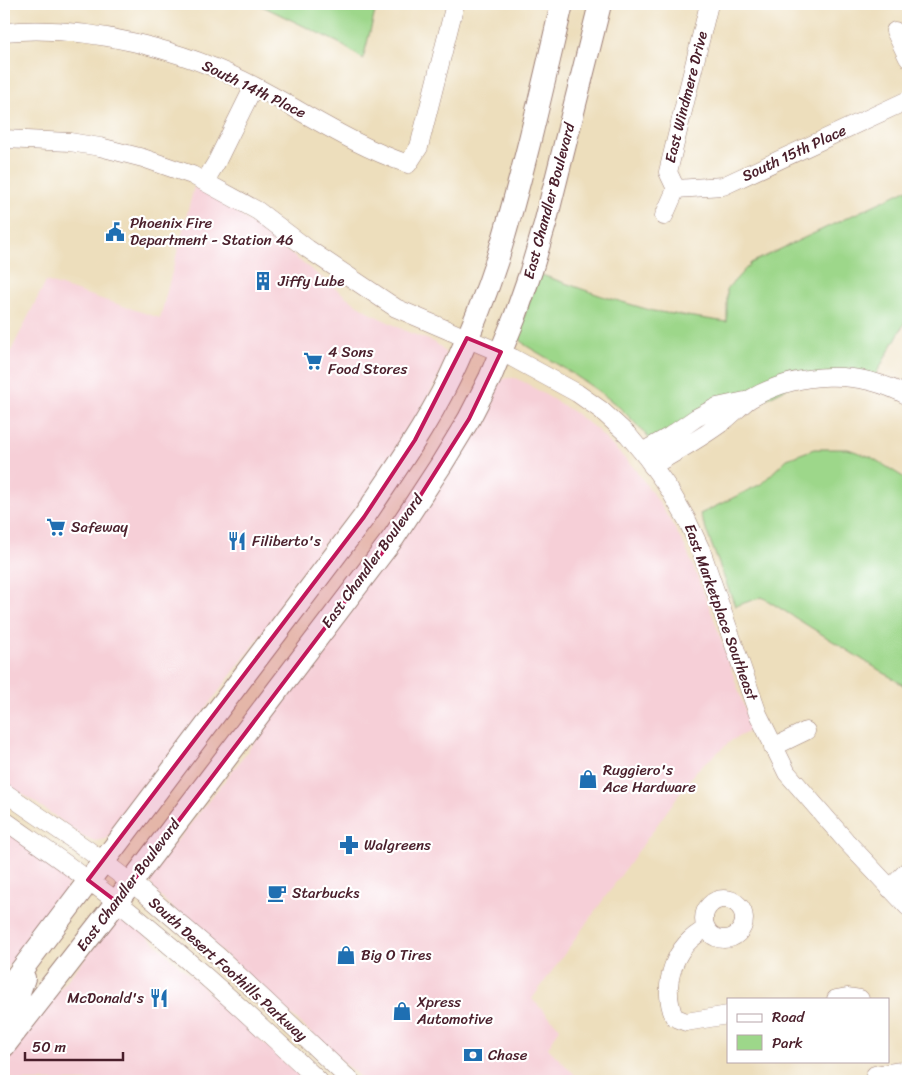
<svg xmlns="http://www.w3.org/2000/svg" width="912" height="1085" viewBox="0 0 912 1085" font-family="Sriracha,sans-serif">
	<rect width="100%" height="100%" fill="#fff"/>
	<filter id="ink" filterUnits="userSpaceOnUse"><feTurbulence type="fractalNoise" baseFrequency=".02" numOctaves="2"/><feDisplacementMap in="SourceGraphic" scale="10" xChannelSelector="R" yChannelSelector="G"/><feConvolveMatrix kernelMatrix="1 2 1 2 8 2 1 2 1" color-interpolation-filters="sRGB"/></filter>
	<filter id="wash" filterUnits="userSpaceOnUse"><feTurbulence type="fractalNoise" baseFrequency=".0096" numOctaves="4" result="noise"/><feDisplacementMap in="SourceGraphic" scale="20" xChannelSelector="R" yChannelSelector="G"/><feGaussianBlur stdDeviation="1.12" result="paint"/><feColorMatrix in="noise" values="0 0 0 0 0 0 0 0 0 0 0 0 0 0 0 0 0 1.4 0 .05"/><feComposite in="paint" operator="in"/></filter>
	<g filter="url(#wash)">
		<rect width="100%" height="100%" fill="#eddebc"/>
		<path fill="#f6cfd7" d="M194,187L229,206L352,301L370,313L408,332L434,342L441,347L446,354L445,364L418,418L387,468L354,511L319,550L290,588L268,626L114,831L106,839L95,841L83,836L36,803L4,783V365L46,281L160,318Z
			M507,378H515L526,383L572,411L595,428L634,468L659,502L685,546L713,616L752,730L732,740L695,772L532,999L560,1028L548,1048L581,1081H364L154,891L149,879L152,866L179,838L240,761L301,679L332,628L501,380Z
			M4,828L66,874L68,882L67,890L4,973Z
			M125,920L134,924L306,1081H17L4,1073V1056L116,921Z"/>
		<path fill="#9dd78a" stroke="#747b5a" d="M258,4H377L363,59L339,43Z
			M908,189V317L872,381L805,379L661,452C648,437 634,421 619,407C590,383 557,364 525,345L519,338L520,328L539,274L602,296L653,311L727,322V289L751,263Z
			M814,449H848L871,457L908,480V688L762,597L735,606L700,514L761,484L787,459Z"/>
	</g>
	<g filter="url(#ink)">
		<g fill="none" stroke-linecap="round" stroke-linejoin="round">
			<g stroke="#9c7e74" stroke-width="19">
				<path id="minor" d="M895,31L908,58
					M4,32C85,24 184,49 256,87C306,113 354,146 408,164L419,147L455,4
					M4,139L70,142L100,147L143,158L192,175L258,211L308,249L396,308L513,358L577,393L601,410L628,435L647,458L669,489L687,520L701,550L758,714L787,773L846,841L908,907
					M205,181L216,163L254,86
					M676,189L723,186L908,100
					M676,189L668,172L709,4
					M664,216L676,189
					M642,452L670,436L696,418L717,407L745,401
					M652,466C676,452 702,438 724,421C733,414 741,405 750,399C799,371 858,369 908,396
					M773,747L806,731
					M4,792L88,850L143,892L219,957L351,1081
					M4,820C46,850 89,879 130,912C195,965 258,1023 319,1081
					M890,889L908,870
					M704 919a20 20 0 1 1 40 0a20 20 0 1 1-40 0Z
					M706,929C674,945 661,984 674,1017L686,1022L728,1015
					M836,999L847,997L860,999
					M875,1075L908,1070"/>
			</g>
			<g stroke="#9c7e74" stroke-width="24">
				<path id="major" d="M4,993L364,517C397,467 433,417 457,362C472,329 486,294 497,260C523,176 542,89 562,4
					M4,1022L18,995L24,978
					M4,1046L108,913L394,537L441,465L469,419L490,378L515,317L531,271L545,224L600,4"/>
			</g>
			<use href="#minor" stroke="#fff" stroke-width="18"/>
			<use href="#major" stroke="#fff" stroke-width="22"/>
		</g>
	</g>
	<path fill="#c2185b" fill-opacity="0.2" stroke="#c2185b" stroke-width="4" stroke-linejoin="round" d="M467,338L501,352L469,419L394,537L117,902L88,880L364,517L415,440Z"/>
	<defs>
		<g id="civic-bare" transform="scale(1.5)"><path d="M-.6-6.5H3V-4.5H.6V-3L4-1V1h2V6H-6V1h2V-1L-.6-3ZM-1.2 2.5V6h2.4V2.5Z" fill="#1f6fb2" stroke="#fff" stroke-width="2.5" paint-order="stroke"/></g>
		<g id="building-bare" transform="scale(1.5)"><path d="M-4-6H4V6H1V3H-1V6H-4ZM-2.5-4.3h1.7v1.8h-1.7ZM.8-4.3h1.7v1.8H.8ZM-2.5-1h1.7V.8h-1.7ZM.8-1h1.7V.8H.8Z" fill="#1f6fb2" stroke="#fff" stroke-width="2.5" paint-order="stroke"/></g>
		<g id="supermarket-bare" transform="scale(1.5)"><path d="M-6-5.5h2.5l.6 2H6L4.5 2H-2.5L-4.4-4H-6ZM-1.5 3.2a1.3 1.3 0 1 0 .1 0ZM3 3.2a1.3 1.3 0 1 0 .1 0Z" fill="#1f6fb2" stroke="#fff" stroke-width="2.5" paint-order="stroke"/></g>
		<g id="restaurant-bare" transform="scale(1.5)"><path d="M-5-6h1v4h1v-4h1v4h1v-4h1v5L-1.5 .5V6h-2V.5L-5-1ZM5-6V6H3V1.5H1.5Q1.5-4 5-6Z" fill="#1f6fb2" stroke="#fff" stroke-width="2.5" paint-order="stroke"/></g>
		<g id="shop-bare" transform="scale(1.5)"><path d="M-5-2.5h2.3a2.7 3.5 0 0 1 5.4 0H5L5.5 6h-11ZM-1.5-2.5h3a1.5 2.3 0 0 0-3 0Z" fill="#1f6fb2" stroke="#fff" stroke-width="2.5" paint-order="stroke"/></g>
		<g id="pharmacy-bare" transform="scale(1.5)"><path d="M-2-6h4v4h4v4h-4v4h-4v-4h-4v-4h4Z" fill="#1f6fb2" stroke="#fff" stroke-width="2.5" paint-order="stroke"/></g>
		<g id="cafe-bare" transform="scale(1.5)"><path d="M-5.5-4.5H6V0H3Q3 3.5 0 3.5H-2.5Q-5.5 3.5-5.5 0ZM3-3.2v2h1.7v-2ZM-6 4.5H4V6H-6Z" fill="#1f6fb2" stroke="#fff" stroke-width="2.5" paint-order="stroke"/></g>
		<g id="bank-bare" transform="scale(1.5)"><path d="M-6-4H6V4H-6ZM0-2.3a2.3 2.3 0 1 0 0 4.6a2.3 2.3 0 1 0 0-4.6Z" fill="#1f6fb2" stroke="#fff" stroke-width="2.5" paint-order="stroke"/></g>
	</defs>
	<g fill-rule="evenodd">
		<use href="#civic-bare" x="115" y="232"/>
		<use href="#building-bare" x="263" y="281"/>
		<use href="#supermarket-bare" x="313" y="361"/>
		<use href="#supermarket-bare" x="56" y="527"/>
		<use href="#restaurant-bare" x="237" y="541"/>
		<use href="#shop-bare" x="588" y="779"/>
		<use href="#pharmacy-bare" x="349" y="845"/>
		<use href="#cafe-bare" x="277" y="893"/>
		<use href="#shop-bare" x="346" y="955"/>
		<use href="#restaurant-bare" x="159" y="998"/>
		<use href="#shop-bare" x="402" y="1011"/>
		<use href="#bank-bare" x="473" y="1055"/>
	</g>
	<g text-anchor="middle" stroke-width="4.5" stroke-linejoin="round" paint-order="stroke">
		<g font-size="15" fill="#4a1f2b" stroke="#fff">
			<text transform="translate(254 89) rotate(26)" y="5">South 14th Place</text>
			<text transform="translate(686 97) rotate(-76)" y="5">East Windmere Drive</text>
			<text transform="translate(794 153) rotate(-25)" y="5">South 15th Place</text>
			<text transform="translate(549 201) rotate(-75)" y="5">East Chandler Boulevard</text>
			<text transform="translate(372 561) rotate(-54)" y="5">East Chandler Boulevard</text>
			<text transform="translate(721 612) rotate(70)" y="5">East Marketplace Southeast</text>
			<text transform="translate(128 885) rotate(-53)" y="5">East Chandler Boulevard</text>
			<text transform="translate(228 969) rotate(42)" y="5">South Desert Foothills Parkway</text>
		</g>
		<g font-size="15" fill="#4a1f2b" stroke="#fff" text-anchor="start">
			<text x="130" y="228">Phoenix Fire<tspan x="130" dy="17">Department - Station 46</tspan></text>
			<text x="278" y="286">Jiffy Lube</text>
			<text x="328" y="357">4 Sons<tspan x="328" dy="17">Food Stores</tspan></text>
			<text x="71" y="532">Safeway</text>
			<text x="252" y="546">Filiberto's</text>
			<text x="603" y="775">Ruggiero's<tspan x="603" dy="17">Ace Hardware</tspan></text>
			<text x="364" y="850">Walgreens</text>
			<text x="292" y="898">Starbucks</text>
			<text x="361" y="960">Big O Tires</text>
			<text x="144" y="1003" text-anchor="end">McDonald's</text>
			<text x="417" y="1007">Xpress<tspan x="417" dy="17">Automotive</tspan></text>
			<text x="488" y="1060">Chase</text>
		</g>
	</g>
	<rect width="912" height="1085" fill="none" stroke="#fff" stroke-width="20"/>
	<rect x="727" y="998" width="162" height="65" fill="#ffffff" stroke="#b7a5aa"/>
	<rect x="737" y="1014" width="25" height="8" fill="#ffffff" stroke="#b7a5aa"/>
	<text x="772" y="1022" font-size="15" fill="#4a1f2b">Road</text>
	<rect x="737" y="1035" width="25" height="15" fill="#9dd78a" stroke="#b7a5aa"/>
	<text x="772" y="1048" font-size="15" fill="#4a1f2b">Park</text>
	<path d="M25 1052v8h98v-8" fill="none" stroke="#4a1f2b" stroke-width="2.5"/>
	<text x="32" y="1052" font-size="15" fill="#4a1f2b" stroke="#ffffff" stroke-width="4" paint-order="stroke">50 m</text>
</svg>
